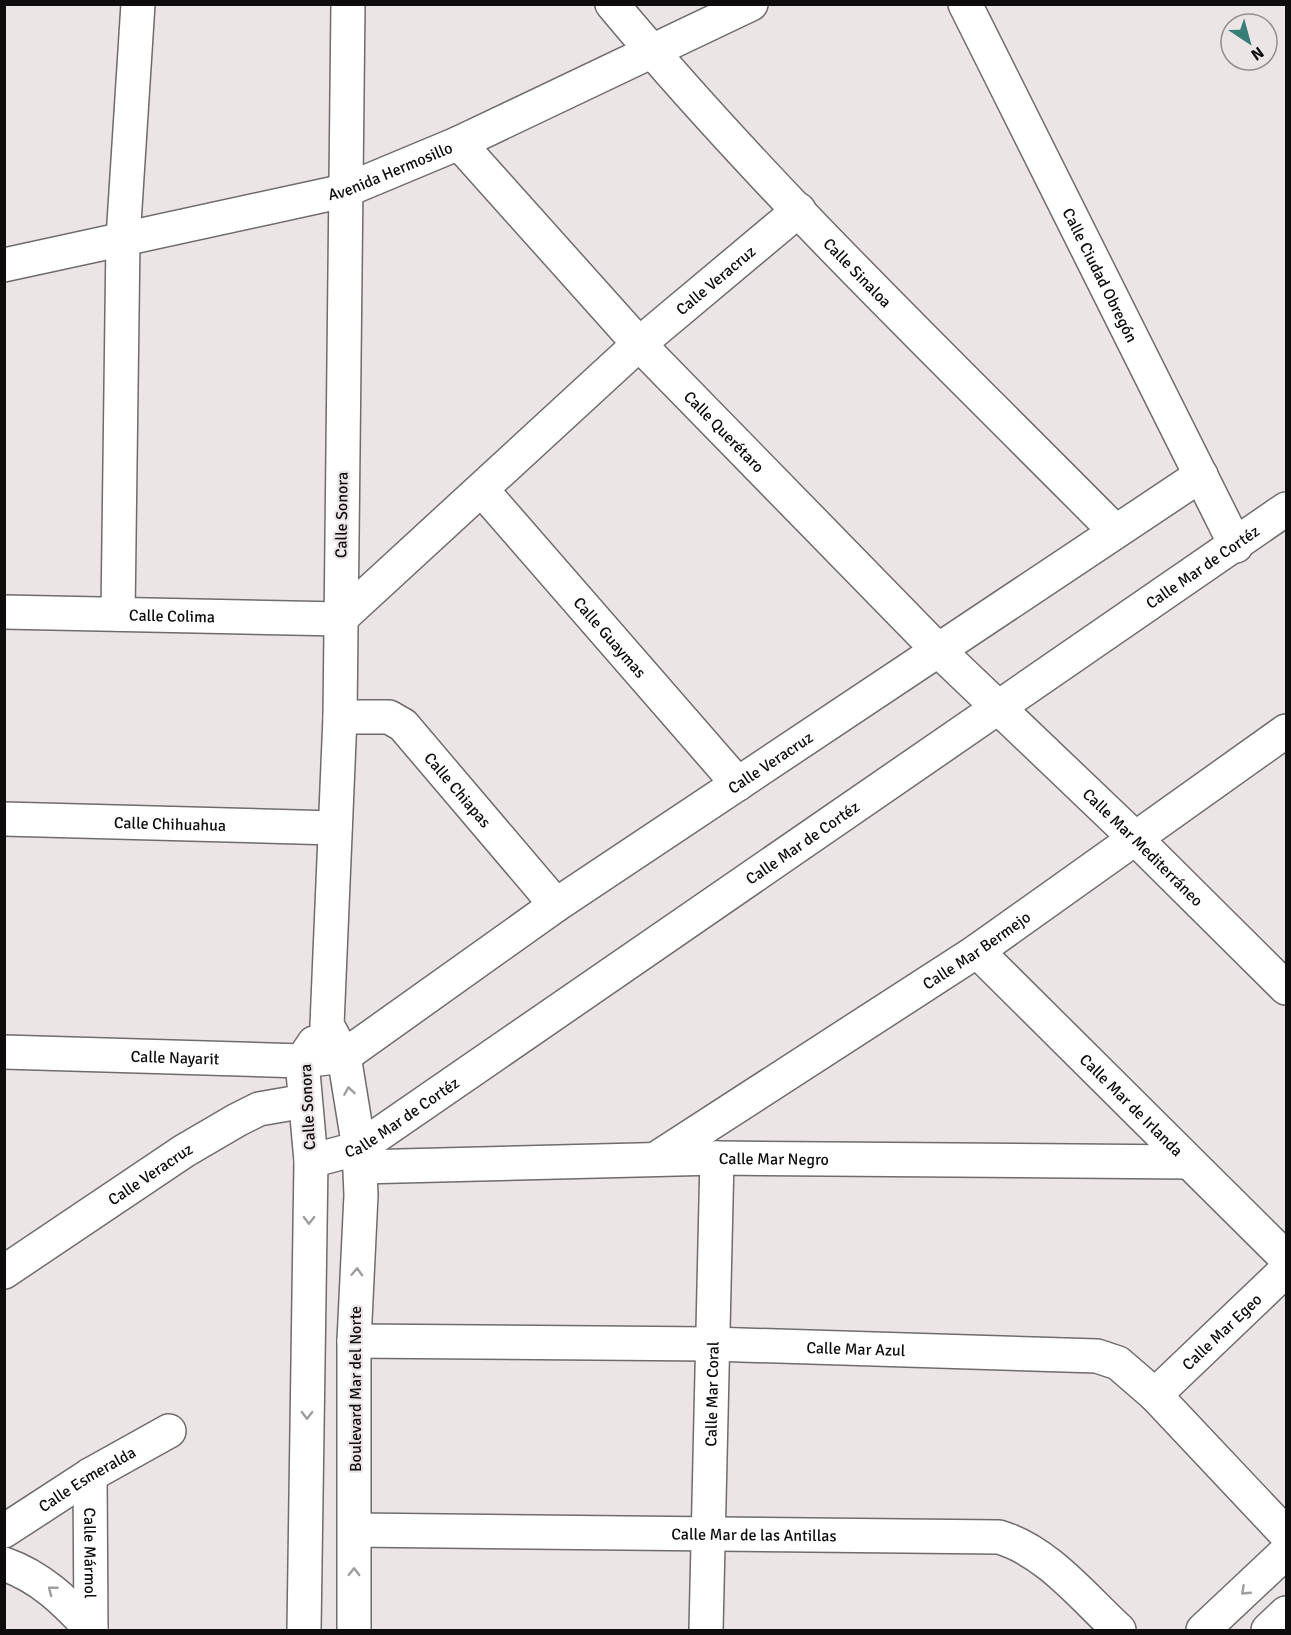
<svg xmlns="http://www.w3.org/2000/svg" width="1291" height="1635" viewBox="0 0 1291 1635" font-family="Signika,sans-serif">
	<rect width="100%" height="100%" fill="#ebe5e6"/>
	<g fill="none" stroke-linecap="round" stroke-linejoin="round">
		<g stroke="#706b6c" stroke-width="36">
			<g id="minor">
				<path d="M348,4L340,717L327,1025L344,1056L359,1148L361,1195L354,1341V1630"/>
				<path id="s1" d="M612,4C768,191 945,359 1115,531"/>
				<path id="s2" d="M965,4L1236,546"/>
				<path id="s3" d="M459,143L639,344L937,649L1137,840L1286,988"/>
				<path id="s4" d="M4,265L344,191L459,143L751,4"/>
				<path id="s5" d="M482,490L738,784"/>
				<path id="s6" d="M4,612L340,619L639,344L799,210"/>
				<path d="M118,614L123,239L138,4"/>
				<path id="s7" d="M340,717H389L403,725L556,905"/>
				<path id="s8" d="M4,819L335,828"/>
				<path id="s9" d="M977,951L1286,1258"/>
				<path id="s10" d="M4,1052L302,1061L344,1056L556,905L1201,475"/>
				<path id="s11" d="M657,1158L977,951L1286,731"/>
				<path id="s12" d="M311,1161L359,1148L1286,509"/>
				<path id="s13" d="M360,1167L717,1158L1188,1162"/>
				<path id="s14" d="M4,1272L184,1151L237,1120L259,1109L305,1101"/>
				<path id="s15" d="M354,1341L711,1344L1097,1356L1118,1363L1155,1395L1286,1534"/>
				<path id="s16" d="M1155,1395L1286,1270"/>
				<path id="s17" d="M90,1475L91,1630"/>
				<path id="s18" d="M355,1530L999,1537C1047,1551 1083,1597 1119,1630"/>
				<path id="s19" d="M4,1531L90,1475L169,1431"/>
				<path d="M4,1564C41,1577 65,1601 91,1629"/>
				<path d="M304,1630L311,1161L302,1061L314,1043"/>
				<path id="s20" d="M706,1630L717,1158"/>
				<path d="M1203,1630L1286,1552"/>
				<path d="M1268,1630L1286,1613"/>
			</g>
		</g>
		<use href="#minor" stroke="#fff" stroke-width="33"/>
	</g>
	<defs><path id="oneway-chevron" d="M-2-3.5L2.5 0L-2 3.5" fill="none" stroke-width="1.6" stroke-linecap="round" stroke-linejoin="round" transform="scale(1.5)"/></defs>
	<g stroke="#9f9e9e">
		<use href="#oneway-chevron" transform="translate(349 1091) rotate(-99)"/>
		<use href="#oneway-chevron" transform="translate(309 1220) rotate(91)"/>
		<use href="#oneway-chevron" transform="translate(357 1272) rotate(-87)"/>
		<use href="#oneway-chevron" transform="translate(307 1415) rotate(91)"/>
		<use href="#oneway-chevron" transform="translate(354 1572) rotate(-89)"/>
		<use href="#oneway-chevron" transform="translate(52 1590) rotate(-142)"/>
		<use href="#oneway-chevron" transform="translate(1245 1591) rotate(137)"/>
	</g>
	<g text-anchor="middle" stroke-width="4.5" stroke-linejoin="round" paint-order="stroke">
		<g font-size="16" fill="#0e0c0d" stroke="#ebe5e6">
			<text dy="6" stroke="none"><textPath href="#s4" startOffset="398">Avenida Hermosillo</textPath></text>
			<text dy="6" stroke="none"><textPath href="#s1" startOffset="364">Calle Sinaloa</textPath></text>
			<text dy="6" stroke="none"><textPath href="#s2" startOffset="303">Calle Ciudad Obregón</textPath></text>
			<text dy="6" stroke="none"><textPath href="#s6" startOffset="842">Calle Veracruz</textPath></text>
			<text dy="6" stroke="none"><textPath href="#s3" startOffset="392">Calle Querétaro</textPath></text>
			<text transform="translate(341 515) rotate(-89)" y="6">Calle Sonora</text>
			<text dy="6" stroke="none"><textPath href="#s12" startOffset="1074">Calle Mar de Cortéz</textPath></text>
			<text dy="6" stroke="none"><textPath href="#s6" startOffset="168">Calle Colima</textPath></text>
			<text dy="6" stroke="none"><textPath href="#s5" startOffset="195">Calle Guaymas</textPath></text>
			<text dy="6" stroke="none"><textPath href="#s10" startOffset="858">Calle Veracruz</textPath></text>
			<text dy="6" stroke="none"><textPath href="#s7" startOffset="150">Calle Chiapas</textPath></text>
			<text dy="6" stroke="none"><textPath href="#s8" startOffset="166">Calle Chihuahua</textPath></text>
			<text dy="6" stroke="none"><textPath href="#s12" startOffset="588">Calle Mar de Cortéz</textPath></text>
			<text dy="6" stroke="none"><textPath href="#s3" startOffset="982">Calle Mar Mediterráneo</textPath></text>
			<text dy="6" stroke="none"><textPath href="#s11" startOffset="381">Calle Mar Bermejo</textPath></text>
			<text dy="6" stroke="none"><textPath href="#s10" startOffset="171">Calle Nayarit</textPath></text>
			<text dy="6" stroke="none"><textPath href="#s9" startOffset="218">Calle Mar de Irlanda</textPath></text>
			<text transform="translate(307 1107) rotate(-93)" y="6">Calle Sonora</text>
			<text dy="6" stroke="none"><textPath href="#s12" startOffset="102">Calle Mar de Cortéz</textPath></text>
			<text dy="6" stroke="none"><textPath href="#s13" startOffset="414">Calle Mar Negro</textPath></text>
			<text dy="6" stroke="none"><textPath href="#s14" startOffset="176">Calle Veracruz</textPath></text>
			<text dy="6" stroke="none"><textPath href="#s16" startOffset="92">Calle Mar Egeo</textPath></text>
			<text dy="6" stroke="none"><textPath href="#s15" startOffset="502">Calle Mar Azul</textPath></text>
			<text transform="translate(355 1389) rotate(-90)" y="6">Boulevard Mar del Norte</text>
			<text dy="6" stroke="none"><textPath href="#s20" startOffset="236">Calle Mar Coral</textPath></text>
			<text dy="6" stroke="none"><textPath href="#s19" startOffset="98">Calle Esmeralda</textPath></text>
			<text dy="6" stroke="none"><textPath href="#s18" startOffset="399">Calle Mar de las Antillas</textPath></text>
			<text dy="6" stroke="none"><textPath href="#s17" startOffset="78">Calle Mármol</textPath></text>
		</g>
	</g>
	<rect width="1291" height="1635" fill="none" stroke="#0e0c0d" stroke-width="12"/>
	<g transform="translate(1249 42) rotate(144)"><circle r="28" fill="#ebe5e6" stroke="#938e8f" stroke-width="1.5"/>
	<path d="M0-4.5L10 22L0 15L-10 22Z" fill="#367e77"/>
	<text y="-9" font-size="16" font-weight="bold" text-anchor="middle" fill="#0e0c0d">N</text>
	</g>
</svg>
